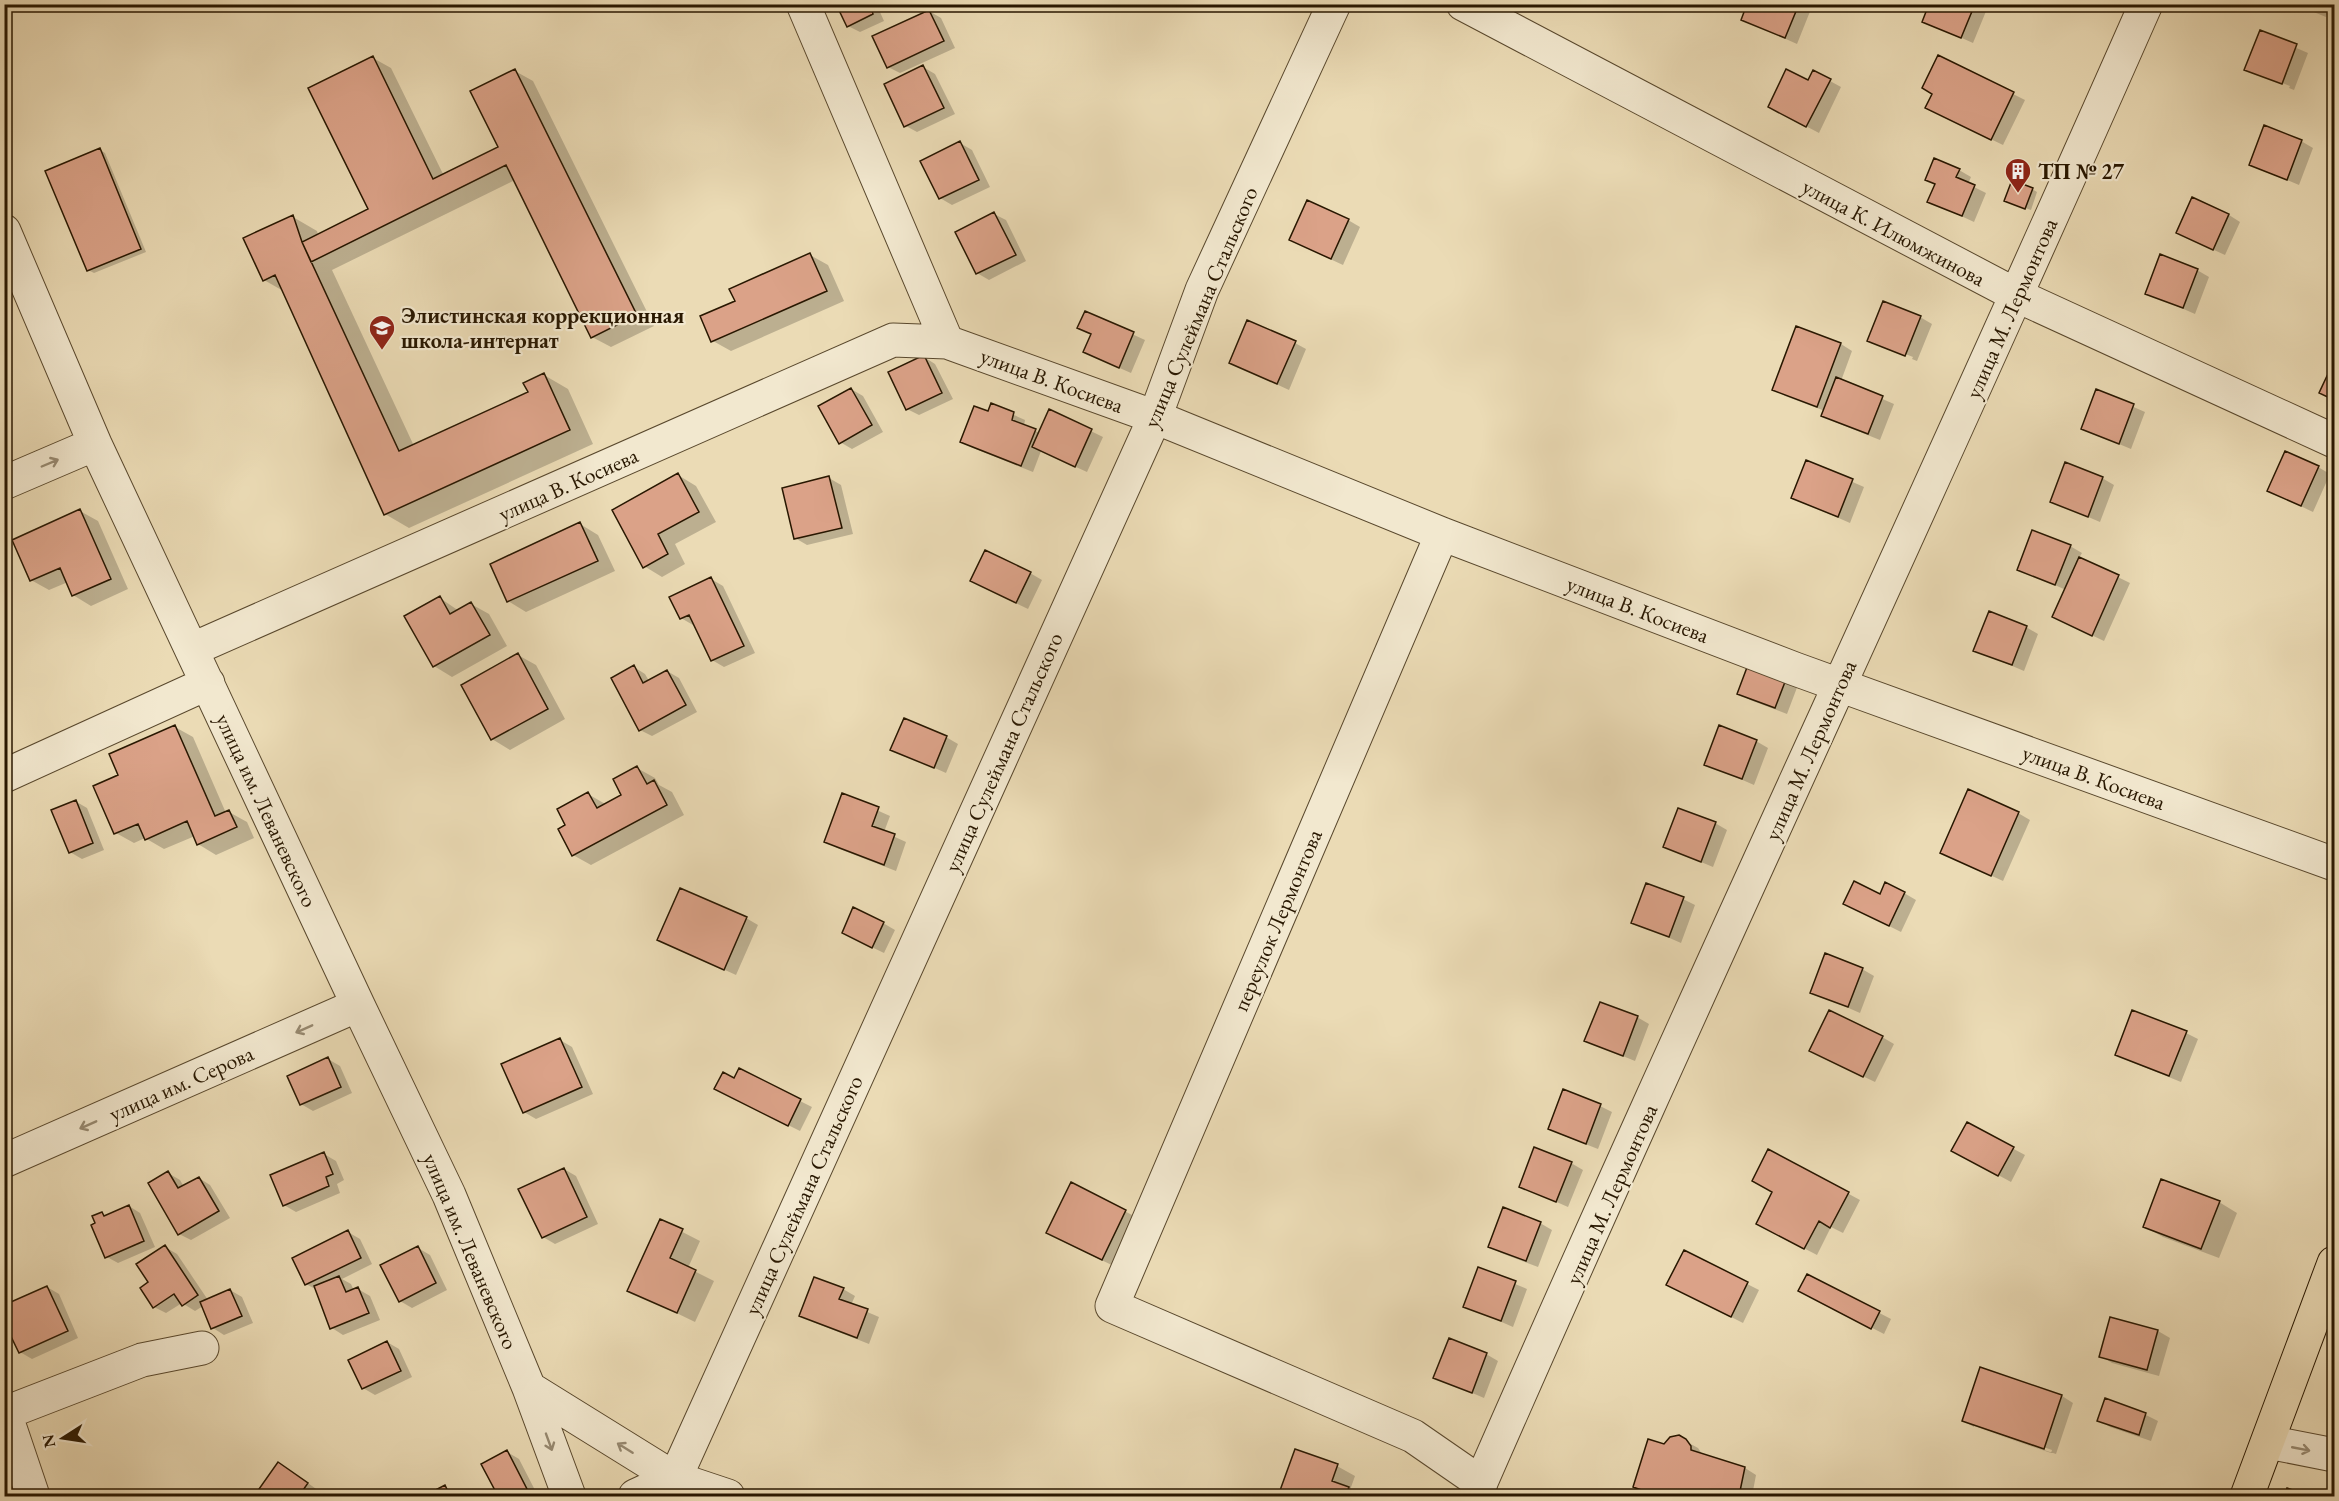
<svg xmlns="http://www.w3.org/2000/svg" width="2339" height="1501" viewBox="0 0 2339 1501" font-family="'EB Garamond',serif">
	<rect width="100%" height="100%" fill="#ebdbb5"/>
	<filter id="stains"><feTurbulence type="fractalNoise" baseFrequency=".00333" numOctaves="4"/><feColorMatrix values="0 0 0 0 .2 0 0 0 0 .09 0 0 0 0 .02 0 0 0 .5 -.17"/></filter>
	<radialGradient id="worn" r=".72"><stop offset=".6" stop-color="#630" stop-opacity="0"/><stop offset="1" stop-color="#630" stop-opacity=".3"/></radialGradient>
	<path fill="#0003" d="M838,4H895L880,12L884,21L860,32L848,26Z
		M1300,4H1312L1310,9Z
		M1749,4H1813L1797,44L1743,20Z
		M1931,4H1989L1973,43L1924,21Z
		M2294,4H2330L2326,17Z
		M929,11L941,18L955,48L900,73L888,67Z
		M2260,32L2308,53L2294,90L2289,88L2290,86L2257,73V75L2246,69Z
		M1939,57L2025,100L2003,145L1939,114L1934,94Z
		M373,58L391,68L444,176L500,147L515,71L533,81L654,326L611,347L592,337L515,180L332,270L414,446L530,393L544,375L568,389L593,444L409,528L385,514L285,292L264,280L293,217L317,231L318,235L370,210Z
		M923,67L935,74L955,114L917,132L906,126Z
		M1830,81L1841,87L1819,133L1781,113L1809,82Z
		M2301,141L2313,148L2299,185L2250,164Z
		M960,143L972,150L990,187L952,205L940,198Z
		M100,150L105,153L146,252L94,273L88,270Z
		M1959,170L1971,177L1968,184L1986,193L1974,222L1929,201L1936,185L1927,180Z
		M2032,189L2037,192L2031,210L2011,203Z
		M994,214L1006,220L1026,261L989,280L977,273Z
		M2229,215L2240,222L2225,255L2190,239Z
		M1348,220L1360,227L1343,265L1302,246Z
		M810,255L828,265L844,301L731,351L713,341L737,302Z
		M2197,270L2209,277L2195,314L2147,293Z
		M1086,313L1145,340L1131,373L1097,358L1093,334L1079,328Z
		M1920,317L1932,324L1917,361L1912,359L1913,357L1880,344V346L1869,340Z
		M1797,328L1841,344L1852,351L1841,381L1894,404L1880,440L1835,422L1823,415L1825,411L1785,396L1774,389Z
		M1295,343L1306,349L1289,390L1230,363Z
		M924,357L935,364L953,399L919,415L907,409Z
		M851,389L863,396L883,432L852,449L840,442Z
		M2097,391L2145,412L2131,449L2083,429Z
		M992,405L1025,420L1024,426L1040,433L1050,411L1103,437L1087,472L1041,451L1033,472L973,448L961,442L989,413Z
		M1807,462L1864,487L1850,523L1793,498Z
		M2318,467L2330,474L2313,512L2269,491Z
		M678,475L696,486L716,522L675,544L685,564L662,577L644,566Z
		M829,478L841,485L853,534L807,545L795,538Z
		M2102,478L2114,485L2100,522L2051,501Z
		M80,511L98,521L128,589L91,606L73,595L68,582L49,590L31,580Z
		M580,524L598,535L615,571L526,612L508,601Z
		M2070,546L2082,553L2079,558L2130,583L2104,641L2066,623V590L2019,569Z
		M1030,573L1042,580L1028,609L983,587Z
		M711,579L723,586L755,653L724,667L712,660L695,624L693,625L681,618Z
		M440,598L459,611L471,604L489,614L507,646L452,677L434,666Z
		M2026,627L2038,634L2024,671L1975,650Z
		M518,655L536,665L565,719L510,750L492,739Z
		M634,667L645,674L649,681L667,671L679,678L697,712L652,736L640,730Z
		M1801,677L1787,714L1750,700L1738,693Z
		M175,727L193,737L226,813L229,812L247,822L254,838L216,855L198,844L195,836L164,849L145,838L134,843L116,833L120,775Z
		M946,737L958,744L946,773L892,749Z
		M1756,741L1768,748L1754,785L1706,764Z
		M637,768L655,778L659,785L672,792L684,815L591,865L573,855L567,826L588,794L607,805L623,796Z
		M843,795L890,816L884,832L906,842L896,871L837,848L825,841Z
		M75,801L87,808L104,850L82,859L70,852Z
		M2018,813L2030,820L2003,881L1942,853Z
		M1715,823L1727,830L1713,867L1665,847Z
		M1904,893L1916,900L1901,932L1845,904L1881,896Z
		M1683,899L1695,905L1681,943L1633,922Z
		M746,918L758,925L736,975L659,940Z
		M883,923L895,930L884,953L855,939Z
		M1862,969L1874,976L1860,1013L1812,992Z
		M1637,1017L1649,1024L1635,1061L1586,1041Z
		M2186,1033L2198,1039L2181,1082L2129,1061L2117,1054Z
		M1882,1037L1894,1044L1875,1082L1823,1057Z
		M560,1040L572,1047L593,1094L536,1119L524,1112Z
		M328,1059L340,1066L352,1093L313,1111L301,1104Z
		M734,1080L800,1101L812,1107L800,1131L728,1095Z
		M1600,1106L1612,1112L1598,1149L1562,1135L1550,1129Z
		M1967,1124L2025,1155L2011,1182L1965,1157Z
		M1769,1151L1860,1200L1843,1233L1831,1227L1817,1255L1769,1230L1774,1192Z
		M324,1154L336,1161L344,1180L337,1184L340,1193L296,1212L284,1205Z
		M1571,1163L1583,1170L1568,1207L1520,1186Z
		M564,1169L576,1176L598,1224L555,1244L543,1237Z
		M168,1173L180,1180L184,1187L199,1178L210,1185L230,1218L191,1240L179,1234Z
		M1071,1184L1144,1221L1120,1269L1066,1243Z
		M2219,1202L2237,1213L2219,1258L2163,1237L2145,1227Z
		M129,1206L140,1213L155,1247L118,1263L107,1257L97,1224L102,1214L106,1216Z
		M661,1221L700,1241L688,1268L714,1281L695,1322L629,1290Z
		M1540,1223L1552,1230L1538,1267L1501,1253L1489,1246Z
		M348,1232L360,1239L372,1264L342,1279L351,1284L354,1291L358,1289L370,1296L380,1320L343,1335L332,1328L317,1290L306,1284Z
		M165,1247L177,1254L208,1300L230,1290L242,1297L253,1323L224,1335L213,1328L203,1306L195,1311L182,1303L166,1313L154,1307Z
		M418,1248L430,1255L447,1290L412,1308L400,1301Z
		M1684,1252L1759,1290L1743,1323L1680,1291Z
		M1479,1269L1527,1289L1513,1327L1465,1306Z
		M1808,1276L1891,1319L1884,1334L1812,1297Z
		M47,1287L59,1294L78,1338L32,1359L20,1352Z
		M843,1289L855,1296L851,1305L879,1317L869,1344L813,1322L801,1315Z
		M2111,1318L2158,1331L2170,1338L2159,1376L2112,1363L2101,1356Z
		M387,1342L399,1349L412,1377L375,1395L363,1388Z
		M1486,1354L1498,1361L1484,1398L1435,1377Z
		M1981,1369L2062,1396L2073,1403L2056,1454L1975,1427L2051,1453L2052,1450L1974,1424V1427L1963,1421Z
		M2105,1400L2146,1415L2158,1421L2151,1441L2110,1427L2099,1420Z
		M1678,1437L1698,1448L1702,1454L1745,1468L1756,1475L1752,1496H1655L1635,1487Z
		M1295,1451L1337,1466L1355,1476L1350,1490L1362,1496H1280Z
		M507,1452L519,1459L538,1496H500L483,1464Z
		M291,1471L319,1491L315,1496H272L261,1488Z
		M445,1487L458,1496H427Z"/>
	<path fill="#dba288" stroke="#281700" stroke-width="1.5" d="M836,4H870L873,14L847,27Z
		M1747,4H1799L1785,38L1741,20Z
		M1929,4H1975L1961,38L1922,22Z
		M2296,4H2316L2314,11Z
		M929,10L944,41L887,68L872,36Z
		M2260,30L2297,44L2282,84L2244,70Z
		M1938,55L2014,92L1991,140L1925,108L1932,94L1922,88Z
		M373,56L433,179L498,147L470,91L515,69L637,315L591,338L506,165L311,262L302,242L368,209L308,88Z
		M923,65L944,108L904,127L884,84Z
		M1786,69L1808,80L1813,70L1831,79L1806,127L1768,107Z
		M2264,125L2302,140L2287,180L2249,165Z
		M960,141L979,180L939,199L920,161Z
		M100,148L141,249L87,271L45,171Z
		M1934,158L1960,169L1956,177L1975,185L1962,216L1927,202L1935,184L1925,180Z
		M2012,180L2033,188L2025,209L2004,201Z
		M2192,197L2229,214L2213,250L2176,233Z
		M1307,200L1349,219L1331,259L1289,240Z
		M994,212L1016,255L976,274L955,232Z
		M293,215L302,242L399,451L528,392L523,383L544,373L570,430L384,515L275,275L263,281L243,238Z
		M810,253L827,291L711,342L700,316L735,301L729,289Z
		M2160,254L2198,269L2183,308L2145,294Z
		M1883,301L1921,316L1905,356L1867,341Z
		M1085,311L1134,332L1119,368L1083,352L1091,334L1077,328Z
		M1247,320L1296,341L1277,384L1229,363Z
		M1796,326L1841,343L1817,407L1772,390Z
		M924,355L942,393L906,410L888,372Z
		M2334,361V400L2319,393Z
		M1836,377L1883,396L1868,434L1821,416Z
		M851,388L872,425L839,444L818,406Z
		M2096,389L2134,404L2119,444L2081,429Z
		M991,403L1014,412L1012,420L1036,429L1021,466L960,442L974,406L988,411Z
		M1049,409L1092,429L1075,467L1032,447Z
		M2285,451L2319,466L2301,506L2267,491Z
		M1806,460L1853,479L1838,517L1791,498Z
		M2065,462L2103,477L2088,517L2050,502Z
		M678,473L699,512L658,534L668,554L643,568L612,510Z
		M829,476L842,528L794,539L782,488Z
		M80,509L111,579L72,596L60,568L30,581L12,540Z
		M580,522L598,561L507,602L490,564Z
		M2032,530L2071,545L2055,585L2017,570Z
		M985,550L1031,572L1016,603L970,581Z
		M2079,557L2119,575L2092,636L2052,617Z
		M711,577L744,646L711,661L689,615L680,619L669,597Z
		M440,596L450,614L471,602L490,635L433,667L404,616Z
		M1989,611L2027,626L2012,665L1973,651Z
		M518,653L548,709L491,740L461,685Z
		M1752,654L1790,669L1775,708L1737,694Z
		M634,665L643,683L667,670L686,705L639,731L611,678Z
		M904,718L947,736L934,768L890,750Z
		M175,725L215,816L229,810L237,827L197,845L187,821L145,840L138,824L114,834L93,786L118,775L109,754Z
		M1719,725L1757,740L1742,779L1704,765Z
		M637,766L647,784L654,780L667,805L572,856L558,829L565,825L557,809L588,792L597,808L621,795L613,779Z
		M1968,789L2019,812L1991,876L1940,853Z
		M842,793L879,807L872,826L895,834L884,865L824,842Z
		M76,800L93,843L69,853L51,810Z
		M1678,808L1716,822L1701,862L1663,847Z
		M1854,881L1880,894L1885,882L1905,892L1889,926L1843,904Z
		M1646,883L1684,897L1669,937L1631,923Z
		M680,888L747,917L724,970L657,940Z
		M853,907L884,922L872,948L842,933Z
		M1825,953L1863,968L1848,1007L1810,993Z
		M1600,1002L1638,1016L1623,1056L1584,1041Z
		M1829,1010L1883,1036L1863,1077L1809,1051Z
		M2132,1010L2187,1031L2169,1076L2115,1055Z
		M560,1038L582,1087L523,1113L501,1064Z
		M328,1057L341,1087L300,1105L287,1076Z
		M739,1068L801,1099L788,1126L714,1089L723,1072L734,1078Z
		M1563,1089L1601,1104L1586,1144L1548,1129Z
		M1967,1122L2014,1147L1998,1176L1951,1151Z
		M1534,1147L1572,1162L1556,1202L1519,1187Z
		M1768,1149L1849,1192L1830,1228L1819,1221L1804,1249L1756,1224L1772,1192L1752,1181Z
		M324,1152L333,1174L326,1177L329,1186L283,1206L270,1175Z
		M564,1168L587,1217L542,1238L518,1189Z
		M168,1171L178,1188L199,1177L219,1211L178,1235L148,1183Z
		M2161,1179L2220,1201L2201,1249L2143,1227Z
		M1071,1182L1126,1210L1102,1260L1046,1233Z
		M129,1205L144,1241L105,1258L91,1225L95,1223L92,1216L102,1212L104,1216Z
		M1503,1207L1541,1222L1526,1261L1488,1247Z
		M660,1219L683,1229L670,1258L696,1270L677,1313L627,1291Z
		M348,1230L361,1258L305,1285L292,1258Z
		M165,1245L198,1295L182,1306L174,1294L153,1308L140,1288L148,1282L136,1264Z
		M418,1246L436,1283L399,1302L380,1265Z
		M1684,1250L1748,1282L1731,1317L1666,1285Z
		M1478,1267L1516,1281L1501,1321L1463,1307Z
		M1807,1274L1880,1311L1871,1329L1798,1291Z
		M339,1276L346,1292L358,1287L369,1313L330,1329L314,1286Z
		M814,1277L844,1288L839,1299L868,1309L857,1338L799,1316Z
		M47,1286L68,1331L19,1353L4,1322V1305Z
		M230,1289L242,1316L211,1329L200,1302Z
		M2110,1317L2158,1330L2147,1370L2099,1357Z
		M1449,1338L1487,1353L1472,1393L1433,1378Z
		M387,1341L401,1371L362,1389L348,1360Z
		M1980,1367L2062,1395L2044,1449L1962,1421Z
		M2105,1398L2146,1413L2139,1435L2097,1421Z
		M1679,1435L1686,1439L1691,1446V1450L1745,1467L1739,1496H1717L1691,1490L1689,1496H1658L1633,1487L1648,1439L1664,1444L1670,1437Z
		M1295,1449L1338,1464L1332,1481L1349,1487L1346,1496H1278Z
		M507,1450L528,1491L518,1496H498L481,1464Z
		M278,1462L308,1483L299,1496H270L259,1489Z
		M4,1465L17,1495L13,1496H4Z
		M445,1485L450,1496H424Z
		M2287,1488L2309,1496H2284Z"/>
	<g fill="none" stroke-linecap="round" stroke-linejoin="round">
		<g stroke="#59482d" stroke-width="35">
			<path id="minor" d="M803,4L947,342
				M1463,4L2018,296L2334,441
				M4,231L95,444L358,1005L449,1195L529,1388L569,1496
				M4,483L95,444
				M1442,534L1112,1306L1413,1436L1481,1483
				M193,649L893,340L947,342L1155,417L1442,534L1795,669L2334,864
				M4,776L208,683
				M4,1161L358,1005
				M529,1388L674,1478L728,1496
				M2268,1442L2334,1455
				M33,1496L5,1413L142,1360L202,1348
				M635,1496L674,1478
				M667,1496L1155,417L1202,290L1334,4
				M1475,1496C1693,997 1926,504 2146,4"/>
		</g>
		<g stroke="#281700" stroke-width="35">
			<path id="major" d="M2247,1496L2334,1263"/>
		</g>
		<use href="#minor" stroke="#f2e8cf" stroke-width="33"/>
		<use href="#major" stroke="#ebdbb5" stroke-width="33"/>
	</g>
	<defs><path id="oneway-shaft" d="M-6 0H5M1.5-3L5.5 0L1.5 3" fill="none" stroke-width="1.6" stroke-linecap="round" stroke-linejoin="round" transform="scale(1.5)"/></defs>
	<g stroke="#978a72">
		<use href="#oneway-shaft" transform="translate(50 463) rotate(-23)"/>
		<use href="#oneway-shaft" transform="translate(304 1029) rotate(156)"/>
		<use href="#oneway-shaft" transform="translate(88 1125) rotate(156)"/>
		<use href="#oneway-shaft" transform="translate(549 1442) rotate(70)"/>
		<use href="#oneway-shaft" transform="translate(625 1448) rotate(-148)"/>
		<use href="#oneway-shaft" transform="translate(2301 1449) rotate(11)"/>
	</g>
	<defs>
		<g id="building-pin" transform="scale(1.35)"><path d="M0 17L-7.5 6A9.5 9.5 0 1 1 7.5 6Z" fill="#8f2418" stroke="#f2e8cf"/><path d="M-4-6H4V6H1V3H-1V6H-4ZM-2.5-4.3h1.7v1.8h-1.7ZM.8-4.3h1.7v1.8H.8ZM-2.5-1h1.7V.8h-1.7ZM.8-1h1.7V.8H.8Z" fill="#fff"/></g>
		<g id="school-pin" transform="scale(1.35)"><path d="M0 17L-7.5 6A9.5 9.5 0 1 1 7.5 6Z" fill="#8f2418" stroke="#f2e8cf"/><path d="M0-5L7-2L0 1L-7-2ZM-4 1L0 2.5L4 1V4Q0 6-4 4Z" fill="#fff"/></g>
	</defs>
	<g fill-rule="evenodd">
		<use href="#building-pin" x="2018" y="171"/>
		<use href="#school-pin" x="382" y="328"/>
	</g>
	<g text-anchor="middle" stroke-width="4.5" stroke-linejoin="round" paint-order="stroke">
		<g font-size="22" font-weight="bold" fill="#281700" stroke="#f2e8cf" text-anchor="start">
			<text x="2038" y="179">ТП № 27</text>
			<text x="401" y="323">Элистинская коррекционная<tspan x="401" dy="25">школа-интернат</tspan></text>
		</g>
		<g font-size="22" fill="#281700" stroke="#f2e8cf">
			<text transform="translate(1894 232) rotate(28)" y="8">улица К. Илюмжинова</text>
			<text transform="translate(1200 307) rotate(-67)" y="8">улица Сулеймана Стальского</text>
			<text transform="translate(2011 308) rotate(-66)" y="8">улица М. Лермонтова</text>
			<text transform="translate(1052 380) rotate(20)" y="8">улица В. Косиева</text>
			<text transform="translate(568 484) rotate(-24)" y="8">улица В. Косиева</text>
			<text transform="translate(1638 609) rotate(21)" y="8">улица В. Косиева</text>
			<text transform="translate(1810 750) rotate(-66)" y="8">улица М. Лермонтова</text>
			<text transform="translate(1003 752) rotate(-66)" y="8">улица Сулеймана Стальского</text>
			<text transform="translate(2094 777) rotate(20)" y="8">улица В. Косиева</text>
			<text transform="translate(267 810) rotate(65)" y="8">улица им. Леваневского</text>
			<text transform="translate(1277 920) rotate(-67)" y="8">переулок Лермонтова</text>
			<text transform="translate(181 1083) rotate(-24)" y="8">улица им. Серова</text>
			<text transform="translate(1611 1194) rotate(-66)" y="8">улица М. Лермонтова</text>
			<text transform="translate(803 1195) rotate(-66)" y="8">улица Сулеймана Стальского</text>
			<text transform="translate(471 1251) rotate(67)" y="8">улица им. Леваневского</text>
		</g>
	</g>
	<rect width="2339" height="1501" fill="none" stroke="#ebdbb5" stroke-width="24"/>
	<rect x="6" y="6" width="2327" height="1489" fill="none" stroke="#281700" stroke-width="3"/>
	<rect x="12" y="12" width="2315" height="1477" fill="none" stroke="#281700" stroke-width="1.5"/>
	<g transform="translate(63 1438) rotate(258)" stroke="#f2e8cf" stroke-width="4.5" paint-order="stroke">
	<path d="M0-4.5L10 22L0 15L-10 22Z" fill="#281700"/>
	<text y="-9" font-size="16" font-weight="bold" text-anchor="middle" fill="#281700">N</text>
	</g>
	<rect width="100%" height="100%" filter="url(#stains)"/>
	<rect width="100%" height="100%" fill="url(#worn)"/>
</svg>
